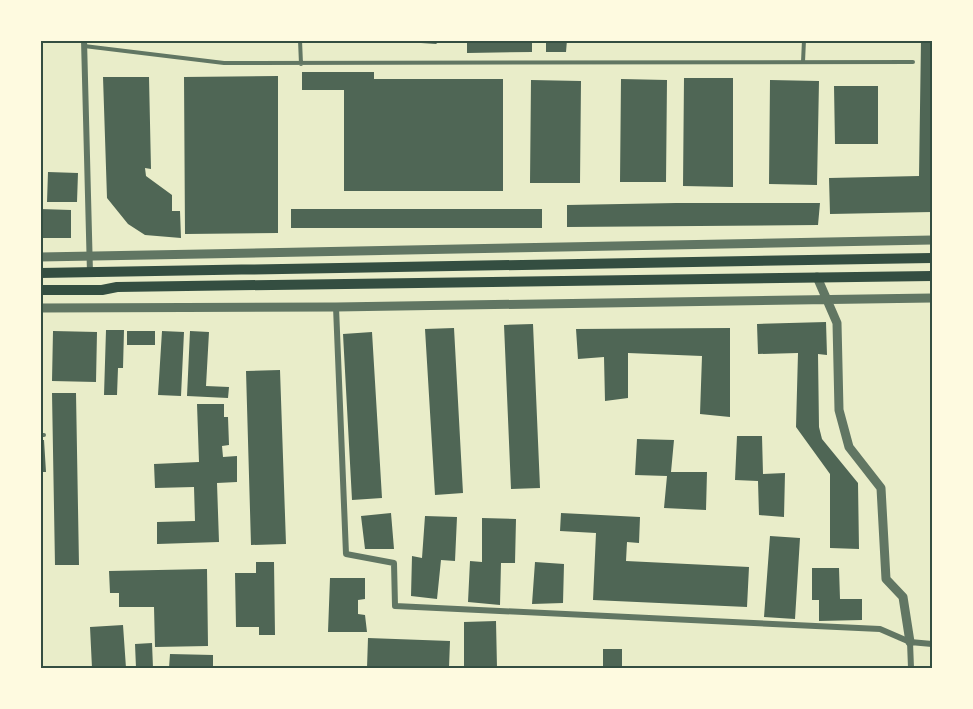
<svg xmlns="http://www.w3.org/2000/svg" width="973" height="709" viewBox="0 0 973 709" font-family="Rubik,sans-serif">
	<rect width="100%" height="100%" fill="#e9edc9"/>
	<path fill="#4f6655" d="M419,40H441L436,44L421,43Z
		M467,40H532V52L467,53Z
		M546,40H567L566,52H546Z
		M921,40H932V212L830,214L829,178L919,176Z
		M302,72H374V79H503V191H344V90H302Z
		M278,76V233L185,234L184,77Z
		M103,77H149L151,169L145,168L146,176L172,195V211H180L181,238L145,235L128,224L107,198Z
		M684,78H733V187L683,186Z
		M621,79L667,80L666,182H620Z
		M531,80L581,81L580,183H530Z
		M770,80L819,81L817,185L769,184Z
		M834,86H878V144H835Z
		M48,172L78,173L77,202H47Z
		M676,203H820L818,225L567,227V205Z
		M40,209L71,210V238H40Z
		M291,209H542V228H291Z
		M826,322L827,355L818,354L819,427L822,439L858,483L859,549L830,548V474L796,427L798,353L758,354L757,324Z
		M533,324L540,488L511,489L504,325Z
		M454,328L463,493L435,495L425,329Z
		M730,328V417L700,414L702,356L628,353V398L605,401L604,357L578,359L576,329Z
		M106,330H124L123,368H118L117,395H104Z
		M53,331L97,332L96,382L52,381Z
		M127,331H155V345H127Z
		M162,331L184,332L181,396L158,395Z
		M190,331L209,332L206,386L229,387L228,398L187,396Z
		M372,332L382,498L352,500L343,334Z
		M280,370L286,544L251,545L246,371Z
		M52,393H76L79,565H55Z
		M197,404H224V417H228L229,445L222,446L223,457L237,456V482L217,483L219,542L157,544V522L195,521L194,487L155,488L154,464L199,462Z
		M737,436H762L763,474L785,473L784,517L759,515L758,481L735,480Z
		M637,439L674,440L671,472H707L706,510L664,508L667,476L635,475Z
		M40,440H44L46,472H40Z
		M391,513L394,549H365L361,516Z
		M561,513L640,517L639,543L627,542L626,561L749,567L747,607L593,600L596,533L560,531Z
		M425,516L457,517L455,561L441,560L437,599L411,596L412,556L422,558Z
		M482,518L516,519L515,563H501L500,605L468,602L470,561L482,562Z
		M770,536L800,538L795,619L764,617Z
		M256,562H274L275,635H259V627H236L235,573H256Z
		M535,562L564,564L563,603L532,604Z
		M812,568H839L840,599H862V620L819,621V600H812Z
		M207,569L208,646L155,647L154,607H119V593H110L109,571Z
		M330,578H365V599L358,600V614L365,615L367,632H328Z
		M496,621L497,668H464V622Z
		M123,625L126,668H92L90,627Z
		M368,638L450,641L449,668H367Z
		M152,643L153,668H136L135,644Z
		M603,649H622V668H603Z
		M170,654L213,655V668H169Z"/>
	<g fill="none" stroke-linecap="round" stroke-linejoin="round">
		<path stroke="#617663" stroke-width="4" d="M300,40L301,64
			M84,46L224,63L913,62
			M803,62L804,40
			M40,435H44"/>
		<path stroke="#617663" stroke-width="6" d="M84,40L90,273
			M336,307L346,554L394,563L395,606L880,629L910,642L932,644
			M910,642L911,668"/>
		<path stroke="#617663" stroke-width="9" d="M40,257L932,240
			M817,277L837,323L839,410L849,447L881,488L886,579L903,597L910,642
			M40,308L336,307L932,298"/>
		<path stroke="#344e41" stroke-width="10" d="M40,273L932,258
			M40,290H102L117,287L932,276"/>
	</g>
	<rect width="973" height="709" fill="none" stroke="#fefae0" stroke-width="84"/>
	<rect x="42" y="42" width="889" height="625" fill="none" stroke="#344e41" stroke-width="2"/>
</svg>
